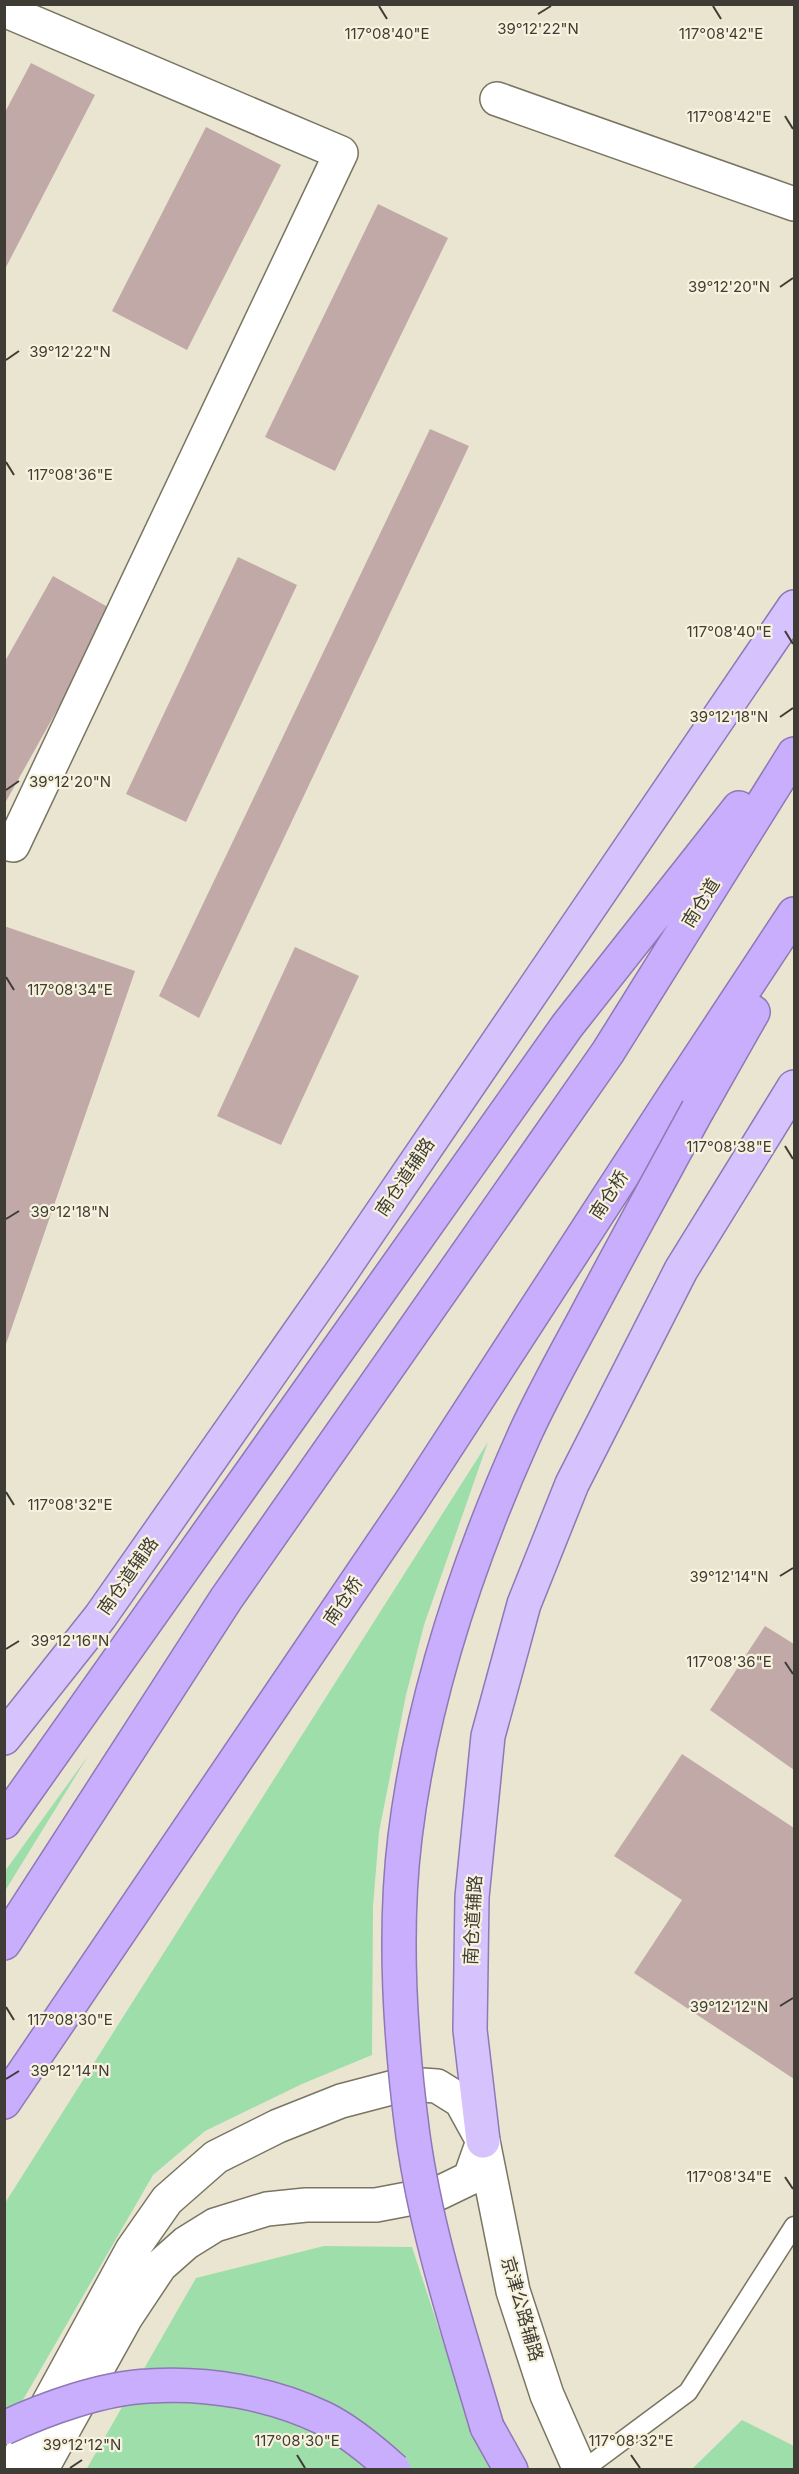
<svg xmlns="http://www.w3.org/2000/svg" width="799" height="2474" viewBox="0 0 799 2474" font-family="Inter,'Noto Sans SC',sans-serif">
	<rect width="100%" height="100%" fill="#eae5d0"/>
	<path fill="#9edeab" d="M488,1442L424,1625L406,1695L379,1832L373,1907L372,2055L302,2084L205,2131L153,2175L5,2431V2203Z
		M88,1756L5,1891V1871Z
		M324,2246L412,2247L472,2430L492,2470H86L196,2278Z
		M742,2420L794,2446V2469H692Z"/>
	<path fill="#c1a9a8" d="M31,63L95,95L4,271V114Z
		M206,127L281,165L187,350L112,311Z
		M378,204L448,238L335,471L265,437Z
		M430,429L469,446L199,1018L159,996Z
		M238,557L297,585L186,822L126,794Z
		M53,576L113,610L4,805V663Z
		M4,926L135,971L5,1347H4Z
		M295,947L359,976L281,1145L217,1116Z
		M765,1626L794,1644V1770L710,1710Z
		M682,1754L794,1828V2079L634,1973L682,1900L614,1856Z"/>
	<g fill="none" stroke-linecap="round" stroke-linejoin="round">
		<g stroke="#797562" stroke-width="21">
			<path id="service" d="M583,2470L688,2392L794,2226"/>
		</g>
		<g stroke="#797562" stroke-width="36">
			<path id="minor" d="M4,10L341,153L13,845L4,843
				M497,99L794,204"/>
		</g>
		<g stroke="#797562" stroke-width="36">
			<path id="tertiary" d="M12,2470L132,2250L167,2200L216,2157L278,2126L341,2101L406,2084L437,2086L461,2101L483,2141L513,2291L547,2395L580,2470
				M41,2470L126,2317L160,2266L186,2243L215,2225L267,2209L306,2205H376L439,2193L470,2178L483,2141"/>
		</g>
		<g stroke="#8f78b6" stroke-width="36">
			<path id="primary" d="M4,1738L100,1617L340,1274L794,607
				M483,2141L470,2030L472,1897L488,1736L524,1604L572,1484L681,1270L794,1087"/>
		</g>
		<g stroke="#8f78b6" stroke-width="36">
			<path id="trunk" d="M698,1109L753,1012
				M4,1822L567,1026L739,808
				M4,1943L226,1599L608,1052L794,754
				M4,2102L410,1503L674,1096L794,914
				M487,2427L511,2470"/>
		</g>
		<use href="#service" stroke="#fff" stroke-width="18"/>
		<use href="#minor" stroke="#fff" stroke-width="33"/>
		<use href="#tertiary" stroke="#fff" stroke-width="33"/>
		<use href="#primary" stroke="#d6c2fd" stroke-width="33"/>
		<use href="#trunk" stroke="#c8aefc" stroke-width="33"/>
		<g stroke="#8f78b6" stroke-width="36" stroke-linecap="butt">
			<path id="trunk-bridge" d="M487,2427C459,2331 427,2236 413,2136C400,2038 393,1935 405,1837C422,1698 467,1563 524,1436C542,1396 564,1357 585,1318C622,1248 660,1179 698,1109
				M4,2428C47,2408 103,2388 149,2386C207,2382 271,2393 323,2418C348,2430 373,2451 394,2470"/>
		</g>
		<use href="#trunk-bridge" stroke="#c8aefc" stroke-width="33"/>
	</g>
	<path fill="none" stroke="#3e3c34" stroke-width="2" d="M379,6L387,19M713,6L721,19M538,14L551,6M785,116L793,129M780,287L793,278M6,360L19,351M6,462L14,475M785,631L793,644M780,717L793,708M6,790L19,781M6,977L14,990M785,1146L793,1159M6,1219L19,1211M6,1492L14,1505M780,1576L793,1568M6,1649L19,1641M785,1662L793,1674M780,2006L793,1998M6,2007L14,2020M6,2079L19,2071M785,2177L793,2189M297,2455L305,2468M631,2455L640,2468M70,2468L82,2460"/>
	<g text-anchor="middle" stroke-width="4.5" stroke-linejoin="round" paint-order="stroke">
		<g font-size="18" fill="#3e3c34" stroke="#f7f2dd">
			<text transform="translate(701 903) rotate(-58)" y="6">南仓道</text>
			<text transform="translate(405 1177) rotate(-56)" y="6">南仓道辅路</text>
			<text transform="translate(609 1195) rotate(-57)" y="6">南仓桥</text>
			<text transform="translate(128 1576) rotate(-55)" y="6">南仓道辅路</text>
			<text transform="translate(343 1601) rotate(-56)" y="6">南仓桥</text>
			<text transform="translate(473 1920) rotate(-87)" y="6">南仓道辅路</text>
			<text transform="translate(522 2309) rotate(74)" y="6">京津公路辅路</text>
		</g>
	</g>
	<g font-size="15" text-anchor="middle" fill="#3e3c34" stroke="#f7f2dd" stroke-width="4.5" stroke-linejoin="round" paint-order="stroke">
		<text x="538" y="34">39°12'22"N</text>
		<text x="387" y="39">117°08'40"E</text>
		<text x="721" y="39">117°08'42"E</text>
		<text x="729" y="122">117°08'42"E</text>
		<text x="729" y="292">39°12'20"N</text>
		<text x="70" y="357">39°12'22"N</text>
		<text x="70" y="480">117°08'36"E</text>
		<text x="729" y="637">117°08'40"E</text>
		<text x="729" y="722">39°12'18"N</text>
		<text x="70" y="787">39°12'20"N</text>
		<text x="70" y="995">117°08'34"E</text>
		<text x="729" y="1152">117°08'38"E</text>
		<text x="70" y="1217">39°12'18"N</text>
		<text x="70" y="1510">117°08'32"E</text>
		<text x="729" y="1582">39°12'14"N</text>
		<text x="70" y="1646">39°12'16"N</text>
		<text x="729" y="1667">117°08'36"E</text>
		<text x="729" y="2012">39°12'12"N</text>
		<text x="70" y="2025">117°08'30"E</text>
		<text x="70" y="2076">39°12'14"N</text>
		<text x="729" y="2182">117°08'34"E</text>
		<text x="297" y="2446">117°08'30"E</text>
		<text x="631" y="2446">117°08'32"E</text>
		<text x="82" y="2450">39°12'12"N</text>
	</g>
	<rect width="799" height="2474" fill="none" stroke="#3e3c34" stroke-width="12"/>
</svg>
